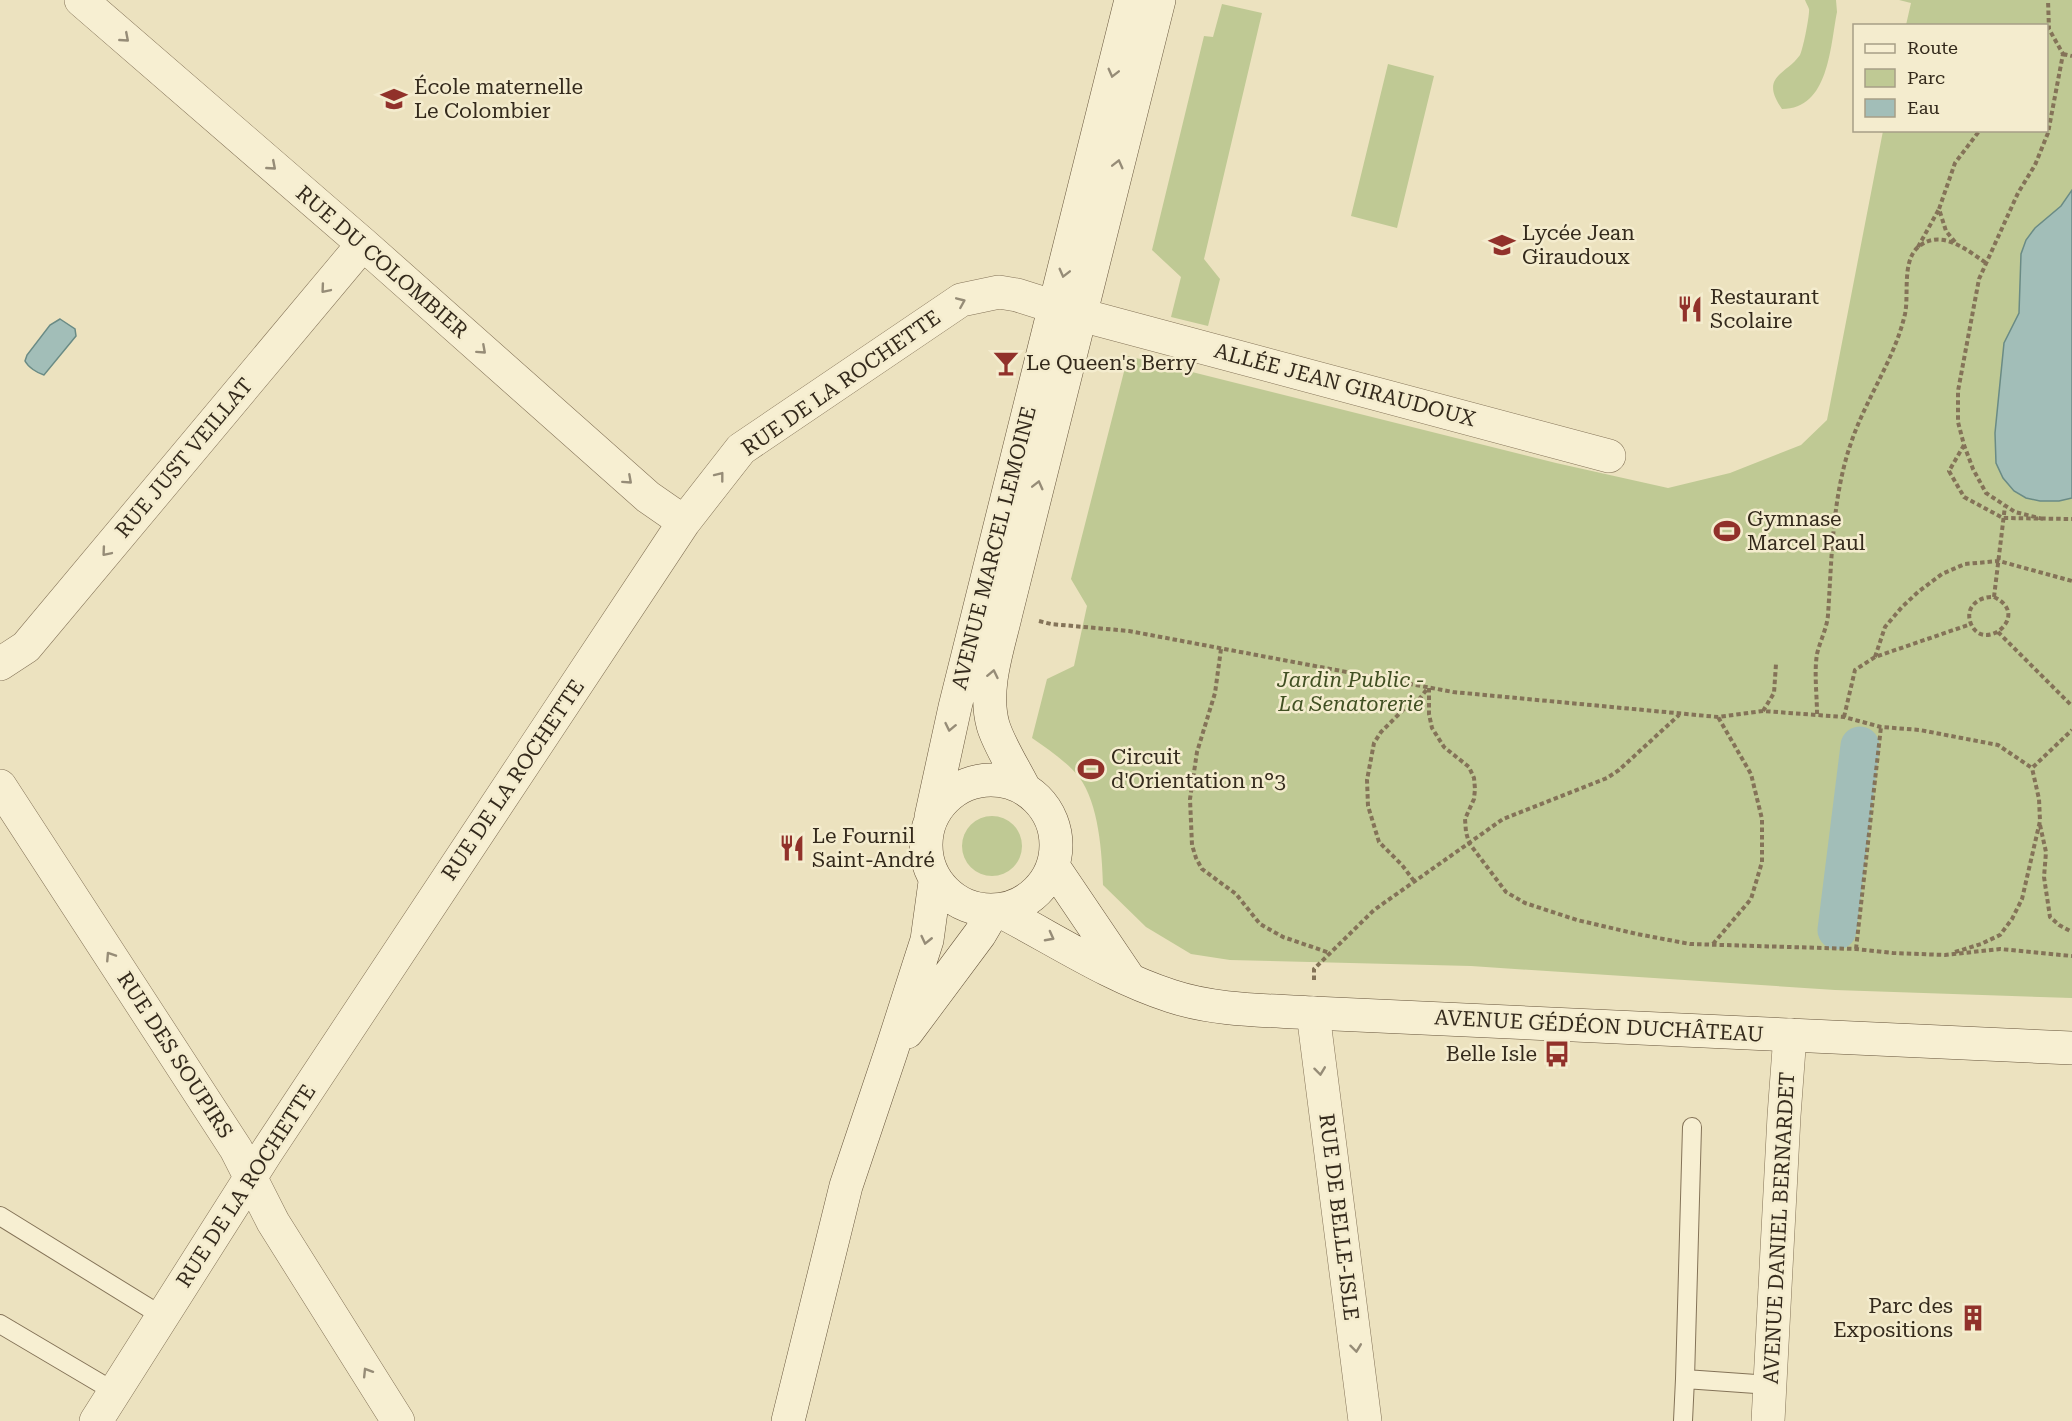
<svg xmlns="http://www.w3.org/2000/svg" width="2072" height="1421" viewBox="0 0 2072 1421" font-family="'Roboto Serif',serif">
	<rect width="100%" height="100%" fill="#ece2bf"/>
	<path fill="#bfc994" d="M1805,0H1836L1837,12C1830,47 1829,109 1782,109C1759,76 1786,75 1800,55C1803,50 1810,14 1809,9C1808,6 1806,3 1805,0Z
		M1899,0H2072V998L1835,990L1471,966L1230,960L1191,954L1146,927L1103,885C1102,853 1099,804 1079,777C1067,762 1048,749 1032,738L1047,679L1074,666L1087,606L1071,579L1128,356L1556,463L1668,488L1730,473L1801,445L1827,420L1883,131L2046,130V26L1906,25L1911,3Z
		M1222,4L1262,13L1204,259L1220,279L1208,326L1171,317L1181,277L1152,250L1204,36L1213,37Z
		M1388,64L1434,76L1397,228L1351,216Z
		M962 846a30 30 0 1 1 60 0a30 30 0 1 1-60 0Z"/>
	<path fill="#a2beb8" stroke="#6a8b85" stroke-width="1.5" d="M2072,190V498L2059,501H2040L2026,498L2014,491L2003,478L1996,463L1995,433L2004,343L2019,313L2021,254L2026,240L2035,228L2061,206Z
		M60,319L75,329L76,336L44,375C37,373 28,367 25,361L27,355L50,325Z"/>
	<g fill="none" stroke-linecap="round" stroke-linejoin="round">
		<path stroke="#a2beb8" stroke-width="39" d="M1837,930L1860,746"/>
		<g stroke="#847358" stroke-width="20">
			<path id="lane" d="M0,1216L162,1316
				M0,1324L115,1392
				M1685,1379L1692,1127
				M1683,1421L1685,1379L1770,1385"/>
		</g>
		<g stroke="#847358" stroke-width="34">
			<path id="street" d="M81,0L363,244L648,497L684,522
				M1081,315L1609,456
				M0,664L26,647L363,244
				M0,786L236,1149L273,1222L398,1421
				M1313,1013L1365,1421
				M96,1421L266,1153L684,522L741,449L961,300L999,292L1017,295L1055,307
				M1768,1421L1784,1116L1790,1035"/>
		</g>
		<g stroke="#66543b" stroke-width="34">
			<path id="secondary" d="M926 845a65 65 0 1 1 130 0a65 65 0 1 1-130 0Z
				M1024,788C1015,770 998,743 993,725C983,689 998,648 1006,613L1159,0
				M931,817L955,707L1131,0
				M1053,866L1128,977
				M998,910C1054,939 1111,977 1171,996C1216,1011 1266,1010 1313,1013L2072,1048
				M907,1032L980,934L994,910
				M788,1421L846,1186L891,1052L927,940L935,882"/>
		</g>
		<path stroke="#847358" stroke-width="4" stroke-dasharray="4.5 3" stroke-linecap="butt" d="M2063,54L2072,56
			M1955,242L1946,231L1939,209L1955,163L1980,130
			M1918,247L1939,209
			M1964,445L1949,471L1964,497L2003,518L2072,519
			M2043,519L2015,512L1986,493L1973,469L1964,445L1958,422V391L1979,279L2018,193L2035,165L2048,133L2063,54L2049,29L2048,0
			M1994,597C2032,615 1984,654 1971,624C1964,607 1979,596 1994,597L2005,506
			M1039,621L1051,624L1129,631L1453,692L1718,717L1763,711L1844,717L1881,727L1920,730L1998,745L2032,768L2072,730
			M1998,632L2072,706
			M1221,649L1215,693L1197,752L1190,799L1192,845L1196,858L1202,869L1236,894L1260,924L1283,937L1330,953
			M1875,657L1885,627L1902,607L1918,592L1942,574L1965,564L1999,561L2072,581
			M1429,688V714L1432,728L1444,747L1469,767L1474,778L1475,789L1474,799L1465,819L1466,832L1469,843L1506,892L1525,903L1577,920L1637,934L1690,944L1856,949L1893,953L1945,955L2000,949L2072,956
			M1763,711L1774,693L1776,664
			M1817,714C1817,695 1814,673 1817,654C1820,641 1827,628 1828,615C1832,556 1832,496 1852,440C1867,397 1895,358 1905,314C1909,295 1902,263 1917,248C1940,227 1967,250 1986,263
			M1844,717L1855,670L1875,657L1971,624
			M2040,825L2046,852L2044,877L2050,917L2059,925L2072,932
			M1414,881L1402,865L1379,842L1368,806L1367,780L1374,743L1381,732L1405,708L1416,703L1428,688
			M1713,944L1751,899L1762,862V819L1751,774L1718,717
			M1856,949L1881,727
			M1955,952L1981,944L2000,935L2012,919L2022,899L2040,821L2039,799L2032,768
			M1314,980V969L1374,910L1503,819L1607,778L1619,770L1679,715"/>
		<use href="#lane" stroke="#f7efd2" stroke-width="18"/>
		<use href="#street" stroke="#f7efd2" stroke-width="33"/>
		<use href="#secondary" stroke="#f7efd2" stroke-width="33"/>
	</g>
	<defs><path id="oneway-chevron" d="M-2-3.5L2.5 0L-2 3.5" fill="none" stroke-width="1.6" stroke-linecap="round" stroke-linejoin="round" transform="scale(1.5)"/></defs>
	<g stroke="#968c77">
		<use href="#oneway-chevron" transform="translate(125 38) rotate(41)"/>
		<use href="#oneway-chevron" transform="translate(1113 73) rotate(104)"/>
		<use href="#oneway-chevron" transform="translate(1118 164) rotate(-76)"/>
		<use href="#oneway-chevron" transform="translate(272 166) rotate(41)"/>
		<use href="#oneway-chevron" transform="translate(1064 273) rotate(104)"/>
		<use href="#oneway-chevron" transform="translate(325 289) rotate(130)"/>
		<use href="#oneway-chevron" transform="translate(961 302) rotate(-23)"/>
		<use href="#oneway-chevron" transform="translate(482 350) rotate(42)"/>
		<use href="#oneway-chevron" transform="translate(720 476) rotate(-52)"/>
		<use href="#oneway-chevron" transform="translate(628 480) rotate(42)"/>
		<use href="#oneway-chevron" transform="translate(1038 485) rotate(-76)"/>
		<use href="#oneway-chevron" transform="translate(106 552) rotate(130)"/>
		<use href="#oneway-chevron" transform="translate(993 674) rotate(-78)"/>
		<use href="#oneway-chevron" transform="translate(950 727) rotate(102)"/>
		<use href="#oneway-chevron" transform="translate(1050 937) rotate(28)"/>
		<use href="#oneway-chevron" transform="translate(926 940) rotate(103)"/>
		<use href="#oneway-chevron" transform="translate(110 956) rotate(-123)"/>
		<use href="#oneway-chevron" transform="translate(1320 1071) rotate(83)"/>
		<use href="#oneway-chevron" transform="translate(1356 1348) rotate(83)"/>
		<use href="#oneway-chevron" transform="translate(367 1372) rotate(-122)"/>
	</g>
	<defs>
		<g id="school-bare" transform="scale(2.07)"><path d="M0-5L7-2L0 1L-7-2ZM-4 1L0 2.5L4 1V4Q0 6-4 4Z" fill="#91312a" stroke="#f4ecce" stroke-width="2.5" paint-order="stroke"/></g>
		<g id="restaurant-bare" transform="scale(2.07)"><path d="M-5-6h1v4h1v-4h1v4h1v-4h1v5L-1.5 .5V6h-2V.5L-5-1ZM5-6V6H3V1.5H1.5Q1.5-4 5-6Z" fill="#91312a" stroke="#f4ecce" stroke-width="2.5" paint-order="stroke"/></g>
		<g id="bar-bare" transform="scale(2.07)"><path d="M-6-5H6L.8 .8V4.5H3.5V6h-7V4.5H-.8V.8Z" fill="#91312a" stroke="#f4ecce" stroke-width="2.5" paint-order="stroke"/></g>
		<g id="stadium-bare" transform="scale(2.07)"><path d="M0-5a6.5 5 0 1 0 0 10a6.5 5 0 1 0 0-10ZM-3.5-1.8h7v3.6h-7Z" fill="#91312a" stroke="#f4ecce" stroke-width="2.5" paint-order="stroke"/></g>
		<g id="bus-bare" transform="scale(2.07)"><path d="M-5-6H5V4H4V6H2V4H-2V6H-4V4H-5ZM-3.5-4V0h7V-4ZM-3.5 1.2v1.5H-2V1.2ZM2 1.2v1.5H3.5V1.2Z" fill="#91312a" stroke="#f4ecce" stroke-width="2.5" paint-order="stroke"/></g>
		<g id="building-bare" transform="scale(2.07)"><path d="M-4-6H4V6H1V3H-1V6H-4ZM-2.5-4.3h1.7v1.8h-1.7ZM.8-4.3h1.7v1.8H.8ZM-2.5-1h1.7V.8h-1.7ZM.8-1h1.7V.8H.8Z" fill="#91312a" stroke="#f4ecce" stroke-width="2.5" paint-order="stroke"/></g>
	</defs>
	<g fill-rule="evenodd">
		<use href="#school-bare" x="394" y="99"/>
		<use href="#school-bare" x="1502" y="245"/>
		<use href="#restaurant-bare" x="1690" y="309"/>
		<use href="#bar-bare" x="1006" y="363"/>
		<use href="#stadium-bare" x="1727" y="531"/>
		<use href="#stadium-bare" x="1091" y="769"/>
		<use href="#restaurant-bare" x="792" y="848"/>
		<use href="#bus-bare" x="1557" y="1054"/>
		<use href="#building-bare" x="1973" y="1318"/>
	</g>
	<g text-anchor="middle" stroke-width="5" stroke-linejoin="round" paint-order="stroke">
		<g font-size="21" fill="#342a1c" stroke="#f4ecce" text-anchor="start">
			<text x="414" y="94">École maternelle<tspan x="414" dy="24">Le Colombier</tspan></text>
			<text x="1522" y="240">Lycée Jean<tspan x="1522" dy="24">Giraudoux</tspan></text>
			<text x="1710" y="304">Restaurant<tspan x="1710" dy="24">Scolaire</tspan></text>
			<text x="1026" y="370">Le Queen's Berry</text>
			<text x="1747" y="526">Gymnase<tspan x="1747" dy="24">Marcel Paul</tspan></text>
			<text x="1111" y="764">Circuit<tspan x="1111" dy="24">d'Orientation n°3</tspan></text>
			<text x="812" y="843">Le Fournil<tspan x="812" dy="24">Saint-André</tspan></text>
			<text x="1537" y="1061" text-anchor="end">Belle Isle</text>
			<text x="1953" y="1313" text-anchor="end">Parc des<tspan x="1953" dy="24">Expositions</tspan></text>
		</g>
		<g font-size="21" fill="#342a1c" stroke="#f4ecce">
			<text transform="translate(382 262) rotate(41)" y="7">RUE DU COLOMBIER</text>
			<text transform="translate(841 383) rotate(-35)" y="7">RUE DE LA ROCHETTE</text>
			<text transform="translate(1345 385) rotate(15)" y="7">ALLÉE JEAN GIRAUDOUX</text>
			<text transform="translate(184 458) rotate(-50)" y="7">RUE JUST VEILLAT</text>
			<text transform="translate(994 548) rotate(-76)" y="7">AVENUE MARCEL LEMOINE</text>
			<text transform="translate(513 780) rotate(-56)" y="7">RUE DE LA ROCHETTE</text>
			<text transform="translate(1599 1026) rotate(3)" y="7">AVENUE GÉDÉON DUCHÂTEAU</text>
			<text transform="translate(175 1055) rotate(57)" y="7">RUE DES SOUPIRS</text>
			<text transform="translate(246 1186) rotate(-57)" y="7">RUE DE LA ROCHETTE</text>
			<text transform="translate(1339 1217) rotate(83)" y="7">RUE DE BELLE-ISLE</text>
			<text transform="translate(1779 1228) rotate(-87)" y="7">AVENUE DANIEL BERNARDET</text>
		</g>
		<g font-size="21" font-style="italic" fill="#415023" stroke="#f4ecce">
			<text x="1351" y="687">Jardin Public -<tspan x="1351" dy="24">La Senatorerie</tspan></text>
		</g>
	</g>
	<rect x="1853" y="24" width="195" height="108" fill="#f4ecce" stroke="#a79e87" stroke-width="1.5"/>
	<rect x="1865" y="44" width="30" height="9" fill="#f7efd2" stroke="#a79e87" stroke-width="1.5"/>
	<text x="1907" y="54" font-size="18" fill="#342a1c">Route</text>
	<rect x="1865" y="69" width="30" height="18" fill="#bfc994" stroke="#a79e87" stroke-width="1.5"/>
	<text x="1907" y="84" font-size="18" fill="#342a1c">Parc</text>
	<rect x="1865" y="99" width="30" height="18" fill="#a2beb8" stroke="#a79e87" stroke-width="1.5"/>
	<text x="1907" y="114" font-size="18" fill="#342a1c">Eau</text>
</svg>
